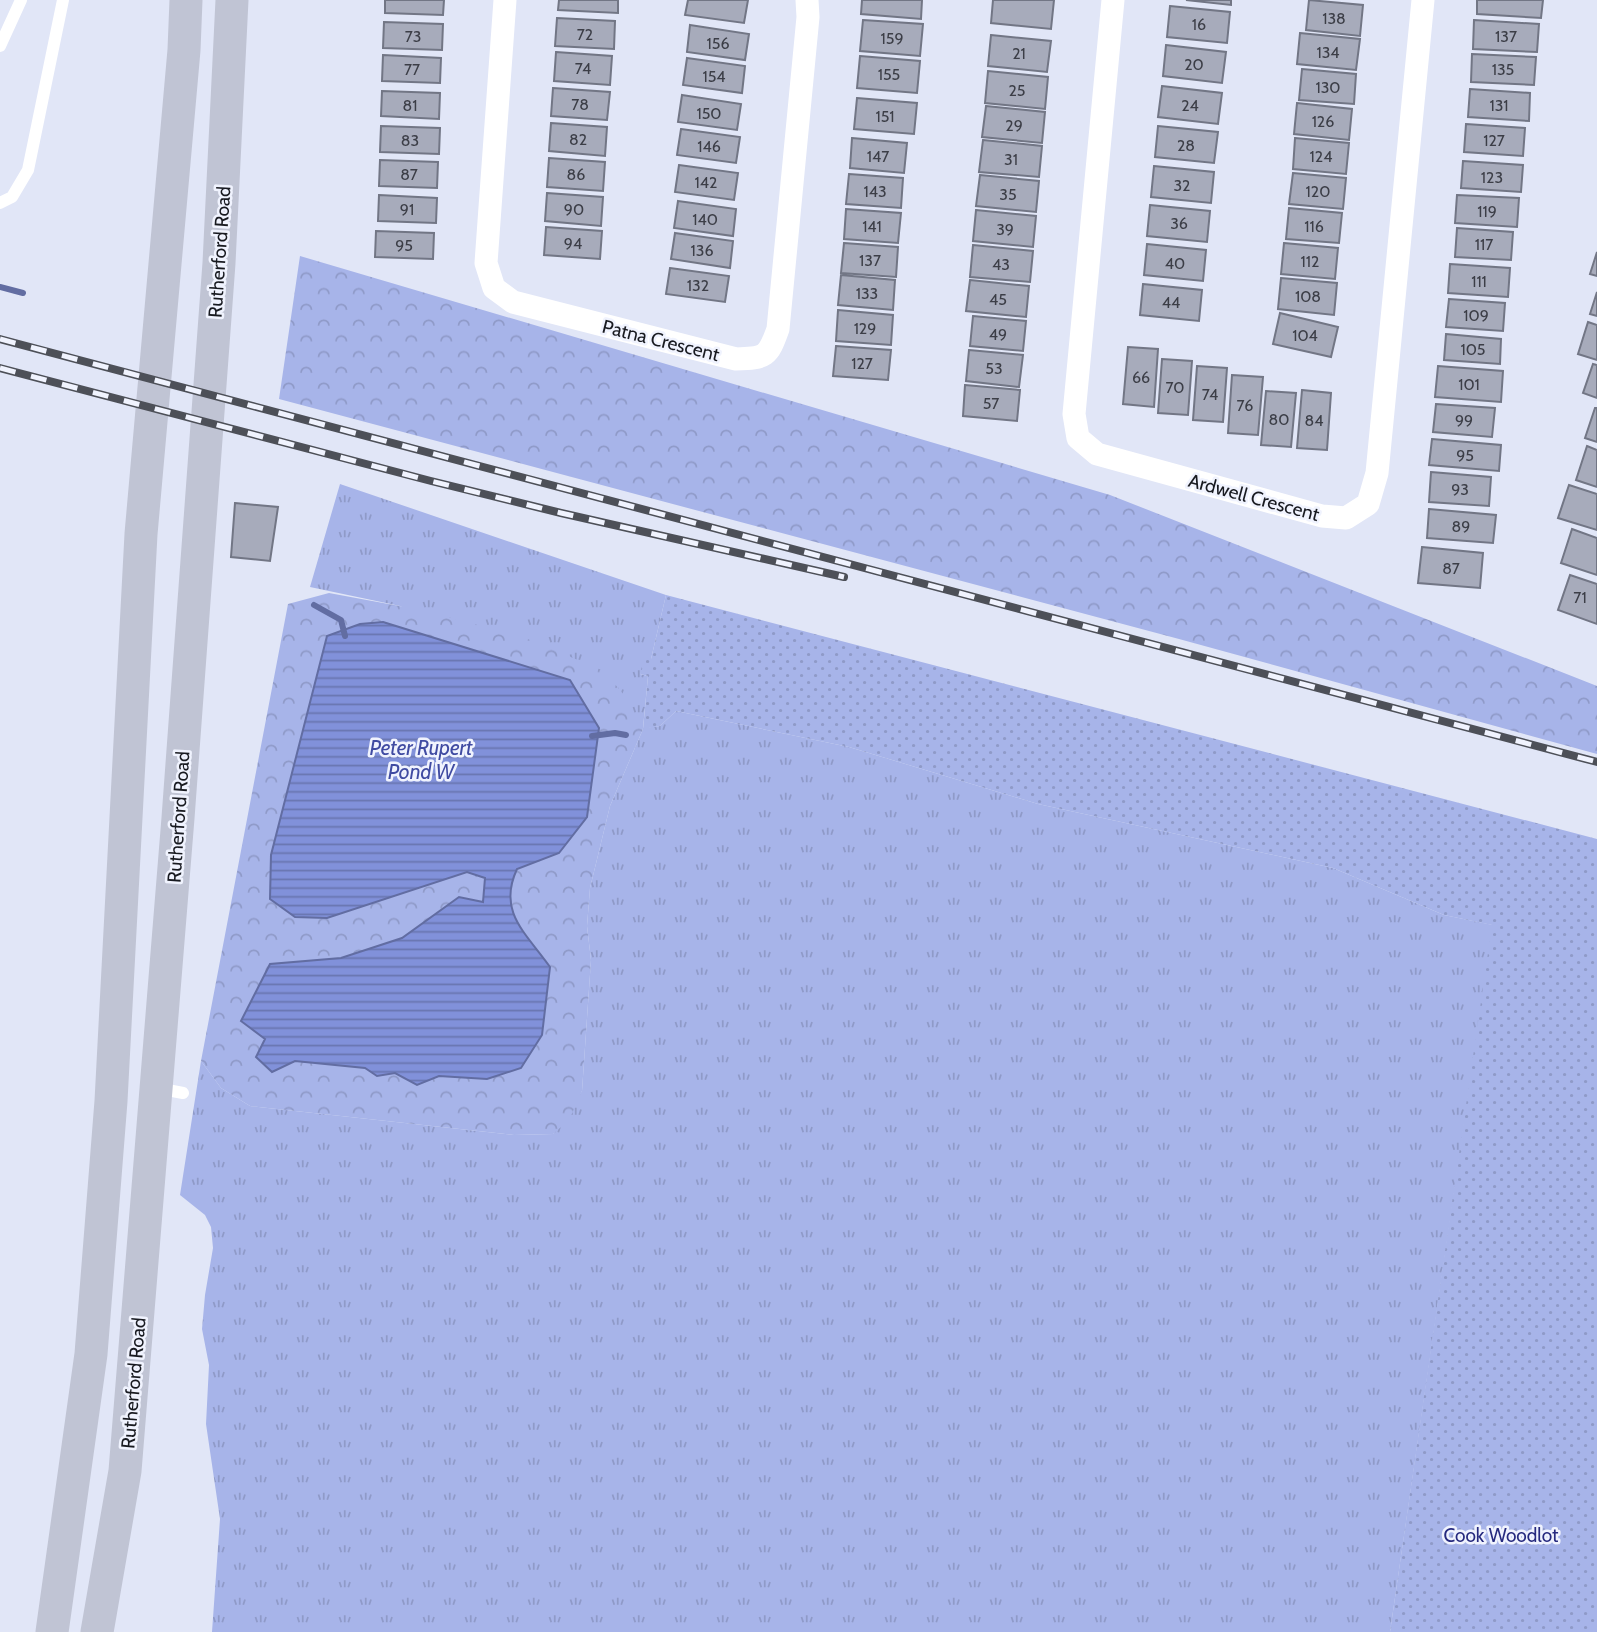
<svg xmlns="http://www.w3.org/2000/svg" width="1597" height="1632" viewBox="0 0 1597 1632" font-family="Cabin,sans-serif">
	<defs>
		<pattern id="grass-tufts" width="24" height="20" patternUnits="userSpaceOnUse" patternTransform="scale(1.75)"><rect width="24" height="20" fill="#a7b4e9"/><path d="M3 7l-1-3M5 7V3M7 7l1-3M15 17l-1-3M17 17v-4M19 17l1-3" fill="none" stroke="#8f9ac8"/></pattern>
		<pattern id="forest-crowns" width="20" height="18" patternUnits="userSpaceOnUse" patternTransform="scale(1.75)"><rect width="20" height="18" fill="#a7b4e9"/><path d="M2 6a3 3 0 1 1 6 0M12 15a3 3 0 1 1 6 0" fill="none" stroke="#8f9ac8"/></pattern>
		<pattern id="park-dots" width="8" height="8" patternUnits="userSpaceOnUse" patternTransform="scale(1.75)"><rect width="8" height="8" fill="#a7b4e9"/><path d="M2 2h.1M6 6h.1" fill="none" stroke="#8f9ac8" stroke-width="1.8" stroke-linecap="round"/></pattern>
		<pattern id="water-rules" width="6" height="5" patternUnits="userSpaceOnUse" patternTransform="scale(1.75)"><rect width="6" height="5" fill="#8191da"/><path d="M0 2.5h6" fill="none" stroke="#6976b0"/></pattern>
	</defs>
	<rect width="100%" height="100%" fill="#e1e6f7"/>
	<path fill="url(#grass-tufts)" d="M340,484L666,595L651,659L640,674L648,676L643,728L660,726L676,711L849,747L1038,804L1333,868L1444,915L1493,925L1390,1632H212L220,1519L206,1424L209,1365L202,1329L205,1295L213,1248L211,1227L205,1215L180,1195L201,1061L221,1088L250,1106L514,1135L553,1134L582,1091L591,960L587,926L590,888L610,806L643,729L400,606L310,587Z"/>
	<path fill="url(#forest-crowns)" d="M300,256L1110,495L1597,686V754L1179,639L279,399Z
		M329,593L421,610L523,637L604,671L624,695L643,729L610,806L590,888L587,926L591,960L582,1091L569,1120L553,1134L514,1135L250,1106L221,1088L201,1061L288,604Z"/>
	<path fill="url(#park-dots)" d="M666,595L1597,839V1632H1390L1492,925L1444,915L1333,868L1038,804L849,747L676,711L660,726L643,729L648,676L640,674L644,658L651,659Z"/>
	<path fill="url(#water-rules)" stroke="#626da2" stroke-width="2" d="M383,622L570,680L599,728L587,817L559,853L517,869C497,912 526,933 550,967L542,1035L521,1068L487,1079L439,1076L417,1085L395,1073L377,1076L365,1068L295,1061L272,1072L256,1057L265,1039L241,1021L270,964L341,958L402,938L459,897L483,902L485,878L467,872L327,918L295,917L270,899L271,855L327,636L360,624Z"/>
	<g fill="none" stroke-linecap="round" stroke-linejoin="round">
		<path stroke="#626da2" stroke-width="6" d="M0,287L23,293
			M314,605L341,620L345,636
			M592,736L615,733L626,735"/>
	</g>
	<path fill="#a7abbb" stroke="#727685" stroke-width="2" d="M385,0H444L443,15L385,13Z
		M559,0H618V13L558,10Z
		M688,0H748L744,23L685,15Z
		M862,0H922L921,19L861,14Z
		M993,0H1054L1051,29L991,23Z
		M1186,0H1231V5Z
		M1309,0L1363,5L1360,36L1306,30Z
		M1477,0H1543L1541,18L1477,14Z
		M1170,6L1230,12L1227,43L1167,37Z
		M557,18L615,21L614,49L555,46Z
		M863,20L923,24L920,56L860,51Z
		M1474,20L1539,24L1537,52L1473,49Z
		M384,22L443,24L442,50L383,48Z
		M690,25L749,34L745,60L687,52Z
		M1300,33L1360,39L1356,70L1297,64Z
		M991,35L1051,41L1047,72L988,66Z
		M1166,45L1226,52L1222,83L1163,76Z
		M556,52L612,56L610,85L554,81Z
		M1472,54L1536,57L1534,85L1471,82Z
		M383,55L441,58L440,83L382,81Z
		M860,56L920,61L917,93L857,88Z
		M687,58L745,66L742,93L683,85Z
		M1302,69L1356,74L1354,104L1299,100Z
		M988,71L1048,77L1045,109L985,103Z
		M1162,86L1222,93L1218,124L1158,117Z
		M553,88L610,92L607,120L551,116Z
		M1470,89L1530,93L1529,121L1468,117Z
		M382,91L440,93L439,119L381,116Z
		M682,95L741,104L737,130L678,122Z
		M857,98L917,103L914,134L854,129Z
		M1297,103L1352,109L1349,140L1294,134Z
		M986,106L1045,112L1042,143L982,137Z
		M551,123L607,127L605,156L549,151Z
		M1466,124L1525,128L1523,156L1464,152Z
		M381,126L440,128L439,154L380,152Z
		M1158,126L1218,132L1214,163L1155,157Z
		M681,129L740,137L736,163L677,155Z
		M852,138L907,143L904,173L850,168Z
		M1295,138L1349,143L1346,174L1293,169Z
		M983,140L1042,146L1039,177L979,172Z
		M549,158L605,162L603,191L547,187Z
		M380,160L438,162L437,188L379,186Z
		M1463,161L1523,165L1521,192L1461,188Z
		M679,165L738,173L734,200L675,192Z
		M1154,166L1214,172L1211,203L1151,197Z
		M1293,173L1346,178L1343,209L1289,204Z
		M849,174L903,178L901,208L846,204Z
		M980,175L1039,181L1036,212L976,206Z
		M547,193L603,197L601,226L545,221Z
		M379,195L437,198L436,223L378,221Z
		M1457,195L1519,198L1517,227L1455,223Z
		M678,201L736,209L733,236L674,228Z
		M1150,205L1210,211L1207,242L1147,236Z
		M1289,208L1342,213L1339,243L1286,239Z
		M846,209L901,213L898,243L844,239Z
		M976,210L1036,216L1033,247L973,241Z
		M546,227L602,231L600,259L544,255Z
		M1457,228L1513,232L1511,260L1455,257Z
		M376,231L434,233L433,259L375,257Z
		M675,233L733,241L730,268L671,259Z
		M844,243L898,247L896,277L841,273Z
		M1284,243L1338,248L1335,279L1281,274Z
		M1147,244L1206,250L1203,281L1144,275Z
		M973,245L1033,251L1030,282L970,277Z
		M1597,252V276L1590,274Z
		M1450,264L1510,268L1508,297L1448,293Z
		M670,268L729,276L725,302L666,294Z
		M841,275L895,280L893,310L838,305Z
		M1281,278L1337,283L1334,315L1278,309Z
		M970,280L1029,286L1026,317L966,311Z
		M1143,284L1202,290L1199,321L1140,315Z
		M1597,292V316L1590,314Z
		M1449,299L1505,303L1503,331L1446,327Z
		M838,310L893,315L891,345L836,341Z
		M1280,313L1338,327L1331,357L1273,344Z
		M973,316L1026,321L1023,351L970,346Z
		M1588,322L1597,325V360L1578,354Z
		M1446,334L1501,339L1500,364L1444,360Z
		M836,346L891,350L888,380L833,376Z
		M1128,347L1158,349L1154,407L1123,404Z
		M969,350L1023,355L1019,387L966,381Z
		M1162,359L1192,361L1188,415L1158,413Z
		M1593,364L1597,365V398L1583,393Z
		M1197,366L1227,368L1223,422L1193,420Z
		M1438,366L1503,371L1501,402L1435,397Z
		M1232,375L1263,377L1258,435L1228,433Z
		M965,385L1020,390L1017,421L963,416Z
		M1302,390L1331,393L1327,450L1297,448Z
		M1266,391L1296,393L1291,447L1261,445Z
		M1436,404L1495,408L1492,437L1433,432Z
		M1595,408H1597V442L1585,438Z
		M1432,439L1501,445L1499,471L1429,465Z
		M1587,446L1597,450V487L1576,480Z
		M1431,472L1491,477L1489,506L1429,502Z
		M1569,485L1597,494V530L1558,518Z
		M235,503L278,507L270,561L231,557Z
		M1429,509L1496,515L1493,543L1427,538Z
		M1572,529L1597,538V575L1561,563Z
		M1422,547L1483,553L1480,588L1418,583Z
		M1570,575L1597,584V624L1558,610Z"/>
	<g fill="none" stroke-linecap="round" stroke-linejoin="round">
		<path stroke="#fff" stroke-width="12" d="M0,46L21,0
			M0,203L12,197L28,170L63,0
			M157,1088L183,1093"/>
		<path stroke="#fff" stroke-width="23" d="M505,0L486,263L494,288L513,302L736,359C766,358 768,357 778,329L808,17L807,0
			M1113,0L1074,414L1078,438L1097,454L1322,516L1346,518L1368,504L1377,473L1423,0"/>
		<path stroke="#c0c4d4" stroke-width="33" d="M52,1632L91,1354L111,1101L141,534L184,50L186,0
			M97,1632L125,1471L178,818L219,263L232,0"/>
		<g stroke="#4d5058" stroke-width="8">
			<path id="rail" d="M0,339L1597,762
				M0,368L431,481L561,513L844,577"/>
		</g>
		<use href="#rail" stroke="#f0f3fe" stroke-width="5" stroke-dasharray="16" stroke-linecap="butt"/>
	</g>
	<g text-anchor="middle" stroke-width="5" stroke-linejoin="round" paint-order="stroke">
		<g font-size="16" fill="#3c3e47">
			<text x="1334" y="24">138</text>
			<text x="1199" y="30">16</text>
			<text x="585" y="40">72</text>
			<text x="413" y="42">73</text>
			<text x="1506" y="42">137</text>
			<text x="892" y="44">159</text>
			<text x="718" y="49">156</text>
			<text x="1328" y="58">134</text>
			<text x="1019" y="59">21</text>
			<text x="1194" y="70">20</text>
			<text x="583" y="74">74</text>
			<text x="412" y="75">77</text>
			<text x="1503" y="75">135</text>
			<text x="889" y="80">155</text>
			<text x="714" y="82">154</text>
			<text x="1328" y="93">130</text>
			<text x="1017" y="96">25</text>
			<text x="580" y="110">78</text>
			<text x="410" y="111">81</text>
			<text x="1190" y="111">24</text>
			<text x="1499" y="111">131</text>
			<text x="709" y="119">150</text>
			<text x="885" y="122">151</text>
			<text x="1323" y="127">126</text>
			<text x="1014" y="131">29</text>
			<text x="578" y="145">82</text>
			<text x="410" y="146">83</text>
			<text x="1494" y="146">127</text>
			<text x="1186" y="151">28</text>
			<text x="709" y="152">146</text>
			<text x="878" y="162">147</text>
			<text x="1321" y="162">124</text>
			<text x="1011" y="165">31</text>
			<text x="409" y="180">87</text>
			<text x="576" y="180">86</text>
			<text x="1492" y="183">123</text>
			<text x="706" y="188">142</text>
			<text x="1182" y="191">32</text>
			<text x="875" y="197">143</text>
			<text x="1318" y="197">120</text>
			<text x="1008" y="200">35</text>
			<text x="407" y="215">91</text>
			<text x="574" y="215">90</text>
			<text x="1487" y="217">119</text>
			<text x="705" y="225">140</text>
			<text x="1179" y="229">36</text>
			<text x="872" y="232">141</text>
			<text x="1314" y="232">116</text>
			<text x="1005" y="235">39</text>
			<text x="573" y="249">94</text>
			<text x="1484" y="250">117</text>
			<text x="404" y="251">95</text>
			<text x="702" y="256">136</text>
			<text x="870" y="266">137</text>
			<text x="1310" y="267">112</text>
			<text x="1175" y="269">40</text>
			<text x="1001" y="270">43</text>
			<text x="1479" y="287">111</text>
			<text x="698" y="291">132</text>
			<text x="867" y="299">133</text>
			<text x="1308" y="302">108</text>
			<text x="998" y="305">45</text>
			<text x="1171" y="308">44</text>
			<text x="1476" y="321">109</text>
			<text x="865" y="334">129</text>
			<text x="998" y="340">49</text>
			<text x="1305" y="341">104</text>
			<text x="1473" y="355">105</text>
			<text x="862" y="369">127</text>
			<text x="994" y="374">53</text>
			<text x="1141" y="383">66</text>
			<text x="1469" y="390">101</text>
			<text x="1175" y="393">70</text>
			<text x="1210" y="400">74</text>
			<text x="991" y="409">57</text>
			<text x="1245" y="411">76</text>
			<text x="1279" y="425">80</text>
			<text x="1314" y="426">84</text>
			<text x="1464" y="426">99</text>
			<text x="1465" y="461">95</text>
			<text x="1460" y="495">93</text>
			<text x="1461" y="532">89</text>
			<text x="1451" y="574">87</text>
			<text x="1580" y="603">71</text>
		</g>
		<g font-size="19" fill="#181a20" stroke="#f0f3fe">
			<text transform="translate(219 252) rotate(-86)" y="7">Rutherford Road</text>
			<text transform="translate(661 340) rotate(14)" y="7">Patna Crescent</text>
			<text transform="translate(1254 497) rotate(15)" y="7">Ardwell Crescent</text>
			<text transform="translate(178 817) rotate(-86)" y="7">Rutherford Road</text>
			<text transform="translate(133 1383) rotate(-85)" y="7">Rutherford Road</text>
		</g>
		<g font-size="19" fill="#262a7f" stroke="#f0f3fe">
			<text x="1501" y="1542">Cook Woodlot</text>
		</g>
		<g font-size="21" font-style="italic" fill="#404ba2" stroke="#f0f3fe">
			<text x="421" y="755">Peter Rupert<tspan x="421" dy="24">Pond W</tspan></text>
		</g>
	</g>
</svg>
